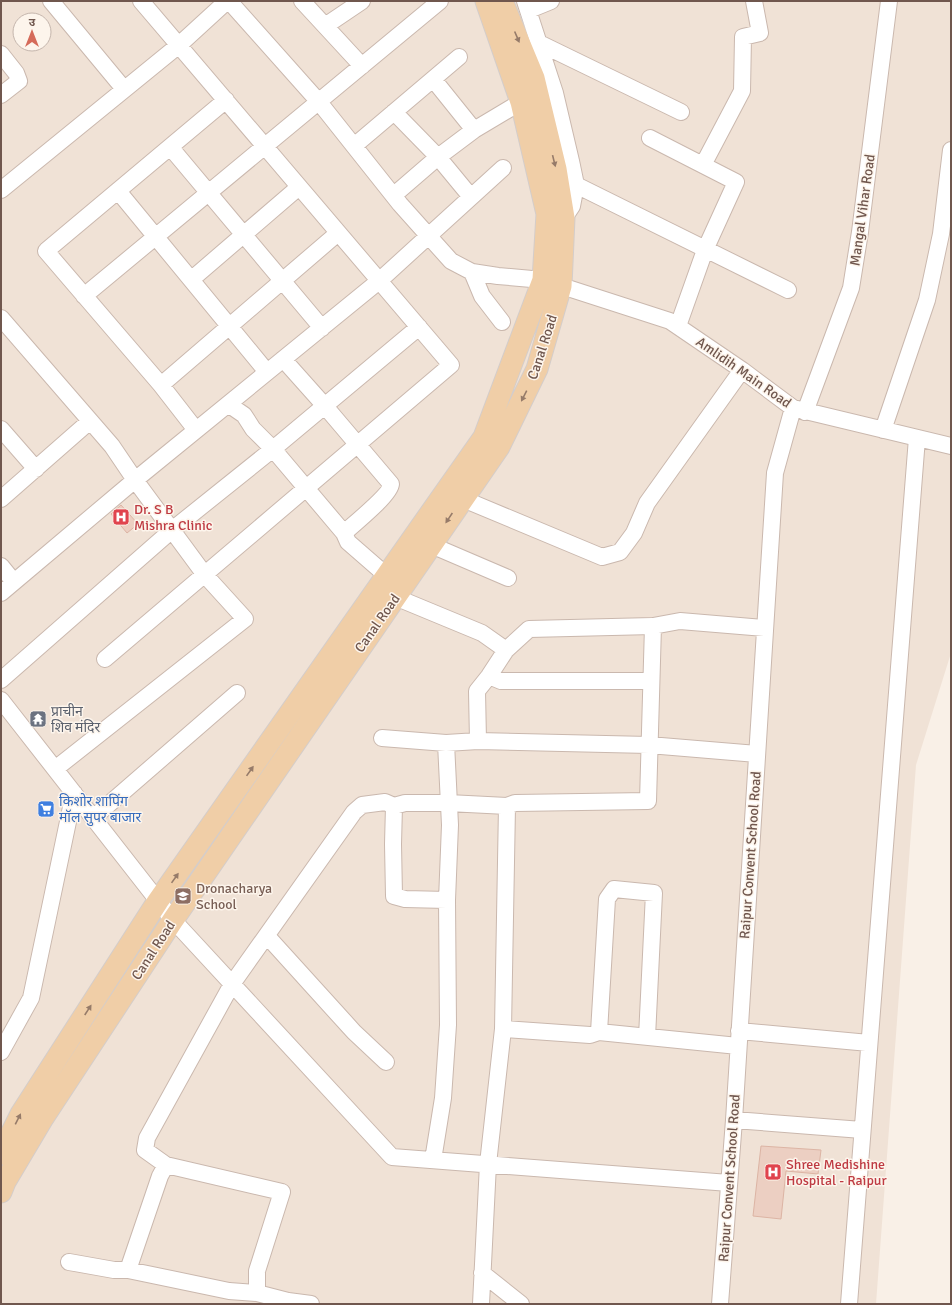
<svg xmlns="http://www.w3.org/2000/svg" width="952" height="1305" viewBox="0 0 952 1305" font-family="Signika,'Noto Sans Devanagari',sans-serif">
	<rect width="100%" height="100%" fill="#f9f0e7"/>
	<path fill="#f0e2d6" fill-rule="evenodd" d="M1,1H951V653L916,765L876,1304H1ZM20,20H44V44H20Z"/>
	<path fill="#eccfc2" stroke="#dcb4a4" d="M121,505L138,524L127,533L111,514Z
		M761,1146L821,1150L818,1174L786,1171L781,1219L753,1216Z"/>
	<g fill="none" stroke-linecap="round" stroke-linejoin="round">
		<g stroke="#cab8ae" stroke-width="18">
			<path id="minor" d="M51,1L124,89
				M229,1L319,102L400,204L451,261L472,272L498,276L543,280L670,321L742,370L793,408L951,446
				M302,1L362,66
				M525,1L555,93L571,161L576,185L572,206L564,218
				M529,10L551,1
				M325,26L362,1
				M539,43L681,112
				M1,54L16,73L19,81L1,95
				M433,79L474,130
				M394,112L438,157L471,197
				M650,138L736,182L705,250L678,326
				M354,146L459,57
				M171,148L322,328
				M703,165L742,91L743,37L760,33L754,1
				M576,185L788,290
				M1,190L179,45L227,1
				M118,191L267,372
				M394,195L438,157L474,130L521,102
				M472,272L482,296L502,322
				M192,279L299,187
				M84,296L440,1
				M1,318L112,446L135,480L205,575L245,619L55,769
				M283,359L324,405L391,484C391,494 354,524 344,533
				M161,385L338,233
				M228,404L244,415L253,429L273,449L344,533L348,542L387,576
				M805,412L851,288L860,232L889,1
				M1,429L36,469
				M196,430L161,385L46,251L226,100
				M883,430L927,300L941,234L951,150
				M1,499L90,421
				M463,499L602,557L620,552L634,533L647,503L742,370
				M431,545L508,578
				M1,566L14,582
				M1,593L135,480L379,281L503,168
				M395,597L482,633L506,650
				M105,659L451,365L141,1
				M489,676L501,681H651
				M1,680L172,530L273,449L419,327
				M1,700L173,920L392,1157L729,1183
				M382,738L446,743L478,741L649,745L757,754
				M478,741L477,691L489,676L506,650L529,629L653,626L680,621L765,628
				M394,806L393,844L394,896L405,899L447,900
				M93,818L237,693
				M267,936L354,1032L386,1062
				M503,1029L590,1035L599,1032L738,1046
				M739,1031L869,1043
				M599,1032L607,899L614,889L654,893L647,1037
				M1,1052L31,998L74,793
				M734,1120L862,1130
				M433,1160L443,1098L448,1025L447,900L450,825L446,743
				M69,1262L114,1270H128L229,1291L257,1293L288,1301L311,1304
				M128,1270L160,1176L166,1165
				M482,1273L521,1304
				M257,1293V1271L282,1192L166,1165L145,1150L147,1138L232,984L354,812L362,805L385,802L394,806L405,803H448L507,806L515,803L648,801L653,626
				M481,1304L488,1164L503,1029L507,806
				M720,1304L734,1120L775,473L793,408
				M849,1304L917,438"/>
		</g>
		<g stroke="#d4cdca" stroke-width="23">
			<path id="major" d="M1,1154L21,1114L158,901L484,437L543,280L547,214L521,102L486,1
				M1,1192L5,1182L43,1118L173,920L499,447L537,369L561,286L564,218L556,169L534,78L502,1"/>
		</g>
		<use href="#minor" stroke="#fff" stroke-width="16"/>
		<use href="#major" stroke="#f0cea7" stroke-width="21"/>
	</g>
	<defs><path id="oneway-solid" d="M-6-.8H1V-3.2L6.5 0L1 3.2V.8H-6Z"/></defs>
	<g fill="#967b69">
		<use href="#oneway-solid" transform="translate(517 37) rotate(67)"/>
		<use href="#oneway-solid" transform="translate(554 161) rotate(76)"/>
		<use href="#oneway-solid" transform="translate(524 396) rotate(117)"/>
		<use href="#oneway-solid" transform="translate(449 518) rotate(124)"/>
		<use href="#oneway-solid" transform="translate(250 771) rotate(-55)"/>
		<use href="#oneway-solid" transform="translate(175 878) rotate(-55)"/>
		<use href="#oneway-solid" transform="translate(88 1010) rotate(-57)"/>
		<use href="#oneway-solid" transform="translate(18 1119) rotate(-63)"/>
	</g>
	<defs>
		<g id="hospital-square" transform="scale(0.9)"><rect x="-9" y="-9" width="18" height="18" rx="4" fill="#e0444e" stroke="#fdf5ec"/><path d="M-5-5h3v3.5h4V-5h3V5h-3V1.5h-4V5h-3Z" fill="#fff"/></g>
		<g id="temple-square" transform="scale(0.9)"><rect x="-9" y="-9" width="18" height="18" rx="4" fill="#6b7280" stroke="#fdf5ec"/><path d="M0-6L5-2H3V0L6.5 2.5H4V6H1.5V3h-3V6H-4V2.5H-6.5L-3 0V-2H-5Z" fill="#fff"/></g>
		<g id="supermarket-square" transform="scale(0.9)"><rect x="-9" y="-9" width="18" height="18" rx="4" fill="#3f7fe0" stroke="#fdf5ec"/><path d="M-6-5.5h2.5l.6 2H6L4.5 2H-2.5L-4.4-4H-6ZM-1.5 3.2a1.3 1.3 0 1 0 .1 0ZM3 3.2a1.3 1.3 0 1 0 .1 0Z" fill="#fff"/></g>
		<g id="school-square" transform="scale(0.9)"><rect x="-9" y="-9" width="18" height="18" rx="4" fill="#8d6e63" stroke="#fdf5ec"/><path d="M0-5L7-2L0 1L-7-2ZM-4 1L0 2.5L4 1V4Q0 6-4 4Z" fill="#fff"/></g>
	</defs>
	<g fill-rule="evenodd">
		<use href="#hospital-square" x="121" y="517"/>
		<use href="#temple-square" x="38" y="719"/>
		<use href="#supermarket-square" x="46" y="809"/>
		<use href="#school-square" x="183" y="896"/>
		<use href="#hospital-square" x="773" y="1172"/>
	</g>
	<g text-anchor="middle" stroke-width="3" stroke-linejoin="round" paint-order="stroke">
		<g font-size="14" fill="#70574e" stroke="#fdf5ec">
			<text transform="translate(862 210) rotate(-82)" y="5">Mangal Vihar Road</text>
			<text transform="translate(542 347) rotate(-72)" y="5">Canal Road</text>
			<text transform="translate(744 372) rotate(35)" y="5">Amlidih Main Road</text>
			<text transform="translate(377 623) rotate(-55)" y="5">Canal Road</text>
			<text transform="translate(750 855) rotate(-86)" y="5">Raipur Convent School Road</text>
			<text transform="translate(153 950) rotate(-57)" y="5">Canal Road</text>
			<text transform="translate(729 1178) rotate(-86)" y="5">Raipur Convent School Road</text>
		</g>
		<g font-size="14" fill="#be3a42" stroke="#fdf5ec" text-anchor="start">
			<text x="134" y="514">Dr. S B<tspan x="134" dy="16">Mishra Clinic</tspan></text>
			<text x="786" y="1169">Shree Medishine<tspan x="786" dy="16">Hospital - Raipur</tspan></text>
		</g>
		<g font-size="14" fill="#5b616d" stroke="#fdf5ec" text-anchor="start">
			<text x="51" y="716">प्राचीन<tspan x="51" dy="16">शिव मंदिर</tspan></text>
		</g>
		<g font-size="14" fill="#366cbe" stroke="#fdf5ec" text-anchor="start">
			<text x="59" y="806">किशोर शापिंग<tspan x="59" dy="16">मॉल सुपर बाजार</tspan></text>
		</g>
		<g font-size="14" fill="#785e54" stroke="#fdf5ec" text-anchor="start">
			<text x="196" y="893">Dronacharya<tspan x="196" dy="16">School</tspan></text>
		</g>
	</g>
	<rect width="952" height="1305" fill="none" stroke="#70574e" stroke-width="4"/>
	<g transform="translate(32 32)"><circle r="19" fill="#fdf5ec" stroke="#c5b6ad"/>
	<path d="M0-3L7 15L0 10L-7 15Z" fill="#d56b5a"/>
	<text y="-6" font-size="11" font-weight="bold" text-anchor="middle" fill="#70574e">उ</text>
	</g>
</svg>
